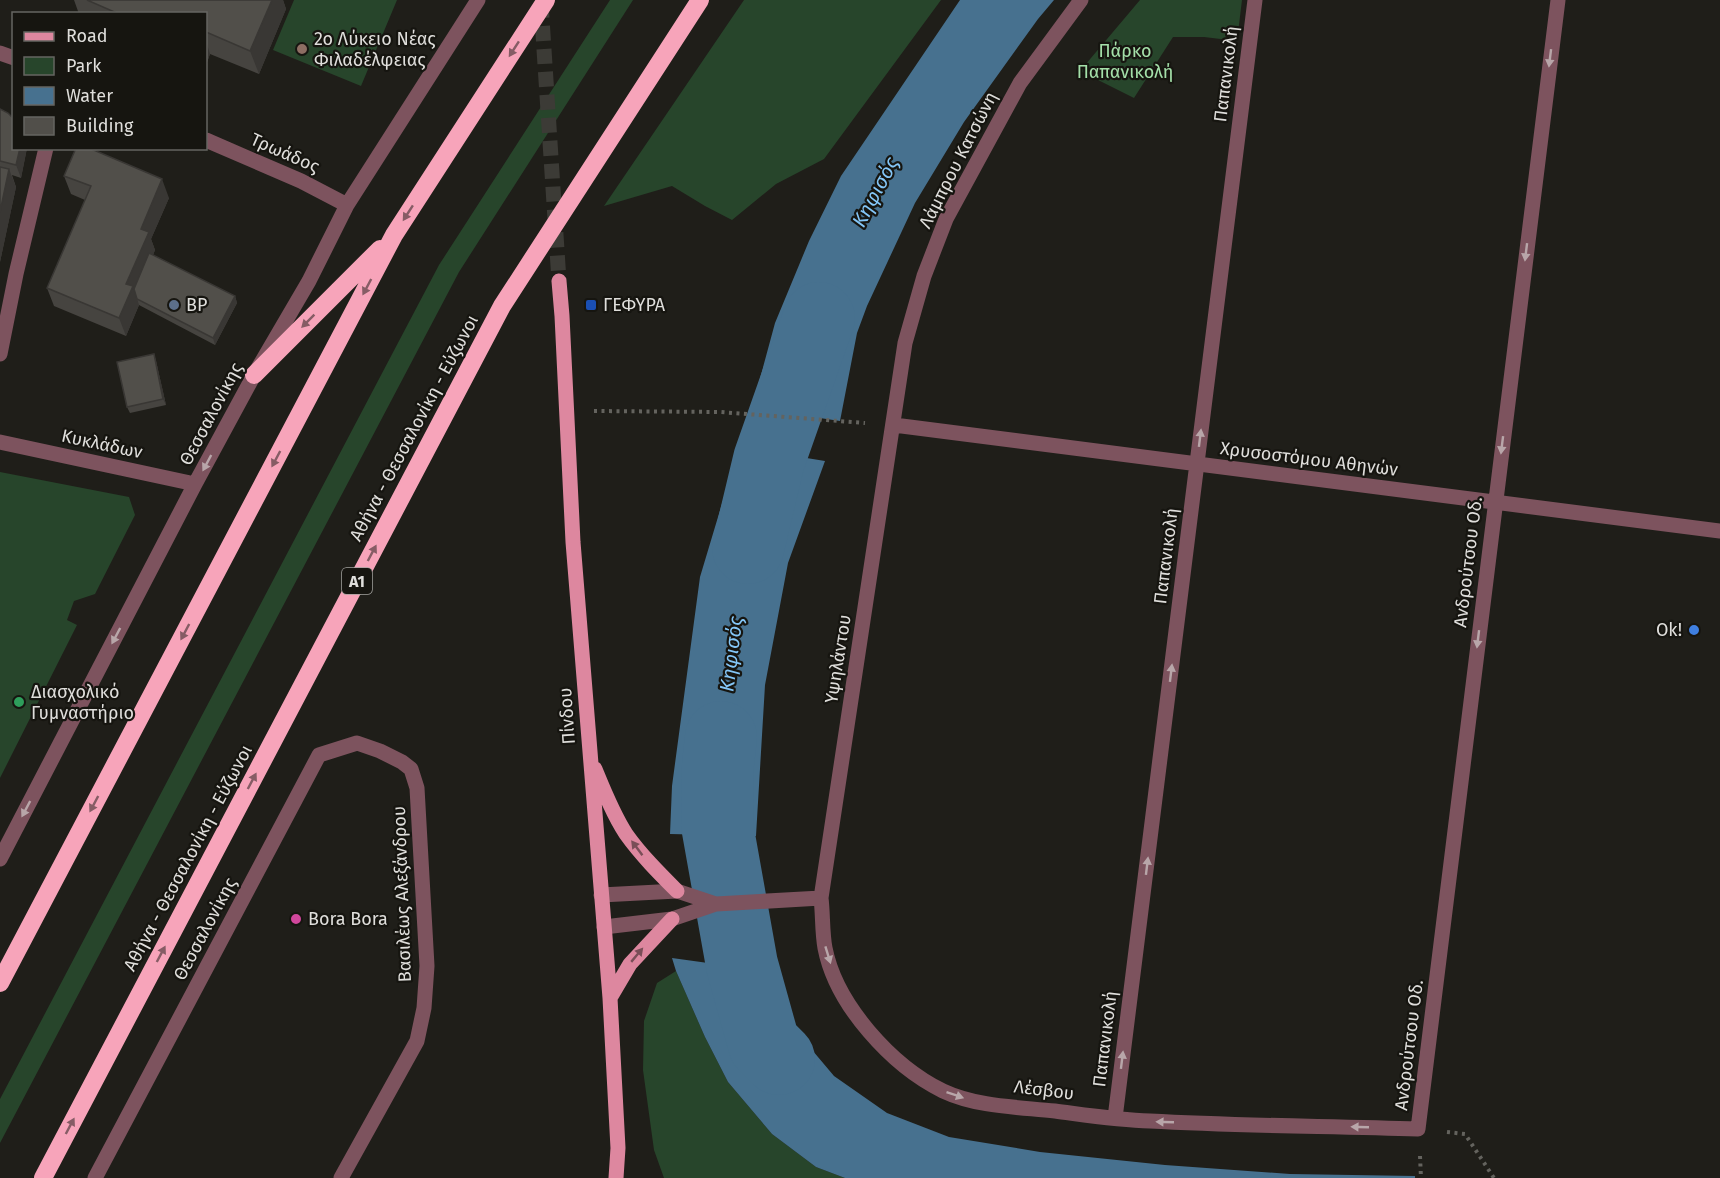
<svg xmlns="http://www.w3.org/2000/svg" width="1720" height="1178" viewBox="0 0 1720 1178" font-family="'Fira Sans',sans-serif">
	<rect width="100%" height="100%" fill="#1f1e19"/>
	<path fill="#27452b" d="M294,0H397L361,86L273,50Z
		M610,0H633L459,272L0,1143V1099L439,265Z
		M744,0H941L824,159L776,184L732,220L705,206L672,186L604,206Z
		M1140,0H1242L1237,41L1204,37H1173L1134,98L1080,71Z
		M0,472L129,497L135,515L95,594L74,601L67,620L77,625L0,778Z
		M676,971L705,1037L728,1082L772,1134L816,1167L845,1178H664L654,1150L643,1070L644,1021L657,983Z"/>
	<path fill="#47718f" d="M960,0H1054L1038,19L964,122L915,203L867,306L857,333L840,421L752,408L775,323L809,241L841,176Z
		M739,447L825,461L788,563L765,685L756,836L670,834L672,786L700,577Z
		M672,958L766,971L791,1025L834,1076L887,1113L949,1137L1040,1152L1165,1165L1290,1174L1415,1176V1178H845L816,1167L772,1134L728,1082L705,1037L676,971Z"/>
	<g fill="none" stroke-linecap="round" stroke-linejoin="round">
		<path stroke="#47718f" stroke-width="72" d="M748,548L769,460L819,318
			M721,737L718,764L717,825L742,965L764,1044L779,1059"/>
		<path stroke="#3c3b36" stroke-width="15" stroke-dasharray="15 8" stroke-linecap="butt" d="M541,3L559,281"/>
		<path stroke="#64635e" stroke-width="4" stroke-dasharray="3 4.5" stroke-linecap="butt" d="M594,411L720,412L865,423
			M1447,1132L1465,1134L1494,1178
			M1420,1156L1421,1178"/>
		<path stroke="#7d535e" stroke-width="15" d="M1081,0L1020,83L946,219L924,276L905,343L821,898C823,914 822,932 825,948C836,1005 892,1066 943,1091C977,1107 1018,1107 1055,1111C1086,1115 1118,1120 1150,1121C1239,1126 1329,1126 1418,1129L1558,0
			M0,53L14,58
			M206,140L301,181L347,205
			M0,354L16,274L46,148
			M894,425L1720,531
			M0,442L195,484
			M0,859L195,484L254,375L309,281L347,205L478,0
			M601,895L677,891L716,904
			M604,927L672,919L716,904L821,898
			M1115,1118L1255,0
			M95,1178L319,755L357,743L380,751L402,762L411,769L417,788L427,966L424,1008L417,1041L341,1178"/>
		<path stroke="#dd879f" stroke-width="15" d="M559,281L562,316L573,542L610,998L618,1148L616,1178
			M595,769C604,791 613,814 626,834C641,855 659,873 677,891
			M610,998L630,964L672,919"/>
		<path stroke="#f7a4ba" stroke-width="18" d="M254,375L380,249
			M0,983L394,235L546,0
			M43,1178L502,306L700,0"/>
	</g>
	<path fill="#464440" d="M74,0H283L286,9L259,74L210,54L206,65V14H79Z
		M0,109L14,148H27L21,178L12,175L16,187L0,262Z
		M64,176L169,198L151,239L155,250L153,255L235,296L237,303L215,345L139,305L126,336L54,306L47,288L85,200L71,194Z
		M154,354L156,361L166,405L130,413L127,407Z"/>
	<path fill="#393734" d="M272,0H283L286,9L259,74L250,51Z
		M206,41L210,54L206,65Z
		M20,148H27L21,178L16,165Z
		M9,169L16,187L0,262V212Z
		M162,179L169,198L151,239L155,250L136,295L139,305L126,336L119,318L126,284L141,229Z
		M235,296L237,303L215,345L213,338Z
		M154,354L156,361L166,405L163,399Z"/>
	<path fill="#514f4a" stroke="#393734" stroke-width="1.5" d="M87,0H272L250,51L206,32V14H119Z
		M0,109L8,113L14,119V148H20L16,165L0,161Z
		M76,148H89L162,179L141,229L149,232L126,284L133,286L119,318L47,288L91,186L64,176Z
		M0,167L9,169L0,212Z
		M149,253L235,296L213,338L137,299L134,289Z
		M154,354L163,399L127,407L117,362Z"/>
	<defs><path id="oneway-solid" d="M-6-.8H1V-3.2L6.5 0L1 3.2V.8H-6Z" transform="scale(1.5)"/></defs>
	<g fill="#865c65">
		<use href="#oneway-solid" transform="translate(514 49) rotate(123)"/>
		<use href="#oneway-solid" transform="translate(408 213) rotate(123)"/>
		<use href="#oneway-solid" transform="translate(367 287) rotate(118)"/>
		<use href="#oneway-solid" transform="translate(308 321) rotate(135)"/>
		<use href="#oneway-solid" transform="translate(276 459) rotate(118)"/>
		<use href="#oneway-solid" transform="translate(372 553) rotate(-62)"/>
		<use href="#oneway-solid" transform="translate(185 632) rotate(118)"/>
		<use href="#oneway-solid" transform="translate(252 781) rotate(-62)"/>
		<use href="#oneway-solid" transform="translate(94 804) rotate(118)"/>
		<use href="#oneway-solid" transform="translate(161 954) rotate(-62)"/>
		<use href="#oneway-solid" transform="translate(70 1126) rotate(-62)"/>
	</g>
	<g fill="#b8a6a9">
		<use href="#oneway-solid" transform="translate(1550 58) rotate(97)"/>
		<use href="#oneway-solid" transform="translate(1526 252) rotate(97)"/>
		<use href="#oneway-solid" transform="translate(1200 438) rotate(-83)"/>
		<use href="#oneway-solid" transform="translate(1502 445) rotate(97)"/>
		<use href="#oneway-solid" transform="translate(207 463) rotate(118)"/>
		<use href="#oneway-solid" transform="translate(116 636) rotate(118)"/>
		<use href="#oneway-solid" transform="translate(1478 639) rotate(97)"/>
		<use href="#oneway-solid" transform="translate(1171 673) rotate(-83)"/>
		<use href="#oneway-solid" transform="translate(26 809) rotate(118)"/>
		<use href="#oneway-solid" transform="translate(1147 866) rotate(-83)"/>
		<use href="#oneway-solid" transform="translate(828 955) rotate(73)"/>
		<use href="#oneway-solid" transform="translate(1122 1060) rotate(-83)"/>
		<use href="#oneway-solid" transform="translate(955 1095) rotate(19)"/>
		<use href="#oneway-solid" transform="translate(1165 1122) rotate(-178)"/>
		<use href="#oneway-solid" transform="translate(1360 1127) rotate(-178)"/>
	</g>
	<g fill="#7a4e58">
		<use href="#oneway-solid" transform="translate(637 848) rotate(-127)"/>
		<use href="#oneway-solid" transform="translate(637 955) rotate(-50)"/>
	</g>
	<circle fill="#8d6e63" stroke="#161510" stroke-width="2" cx="302" cy="49" r="6"/>
	<circle fill="#5c6f8a" stroke="#161510" stroke-width="2" cx="174" cy="305" r="6"/>
	<rect fill="#1a4fb4" stroke="#161510" stroke-width="2" x="585" y="299" width="12" height="12" rx="3"/>
	<circle fill="#3f7fe0" stroke="#161510" stroke-width="2" cx="1694" cy="630" r="6"/>
	<circle fill="#2e9e5b" stroke="#161510" stroke-width="2" cx="19" cy="702" r="6"/>
	<circle fill="#d1479c" stroke="#161510" stroke-width="2" cx="296" cy="919" r="6"/>
	<g text-anchor="middle" stroke-width="4.5" stroke-linejoin="round" paint-order="stroke">
		<rect fill="#161510" stroke="#a3a29e" stroke-width="1.5" x="342" y="568" width="30" height="26" rx="4.5"/>
		<g font-size="16" font-weight="bold" fill="#dfdedb">
			<text x="357" y="587">Α1</text>
		</g>
		<g font-size="18" fill="#dfdedb" stroke="#161510" text-anchor="start">
			<text x="314" y="45">2ο Λύκειο Νέας<tspan x="314" dy="21">Φιλαδέλφειας</tspan></text>
			<text x="186" y="311">BP</text>
			<text x="603" y="311">ΓΕΦΥΡΑ</text>
			<text x="1682" y="636" text-anchor="end">Ok!</text>
			<text x="31" y="698">Διασχολικό<tspan x="31" dy="21">Γυμναστήριο</tspan></text>
			<text x="308" y="925">Bora Bora</text>
		</g>
		<g font-size="18" fill="#a4e0a9" stroke="#161510">
			<text x="1125" y="57">Πάρκο<tspan x="1125" dy="21">Παπανικολή</tspan></text>
		</g>
		<g font-size="18" fill="#dfdedb" stroke="#161510">
			<text transform="translate(1226 74) rotate(-83)" y="6">Παπανικολή</text>
			<text transform="translate(285 153) rotate(24)" y="6">Τρωάδος</text>
			<text transform="translate(958 160) rotate(-63)" y="6">Λάμπρου Κατσώνη</text>
			<text transform="translate(211 414) rotate(-62)" y="6">Θεσσαλονίκης</text>
			<text transform="translate(414 428) rotate(-62)" y="6">Αθήνα - Θεσσαλονίκη - Εύζωνοι</text>
			<text transform="translate(102 444) rotate(12)" y="6">Κυκλάδων</text>
			<text transform="translate(1309 459) rotate(7)" y="6">Χρυσοστόμου Αθηνών</text>
			<text transform="translate(1166 556) rotate(-83)" y="6">Παπανικολή</text>
			<text transform="translate(1468 562) rotate(-83)" y="6">Ανδρούτσου Οδ.</text>
			<text transform="translate(838 659) rotate(-81)" y="6">Υψηλάντου</text>
			<text transform="translate(567 716) rotate(-94)" y="6">Πίνδου</text>
			<text transform="translate(188 858) rotate(-62)" y="6">Αθήνα - Θεσσαλονίκη - Εύζωνοι</text>
			<text transform="translate(402 894) rotate(-92)" y="6">Βασιλέως Αλεξάνδρου</text>
			<text transform="translate(205 929) rotate(-62)" y="6">Θεσσαλονίκης</text>
			<text transform="translate(1105 1039) rotate(-83)" y="6">Παπανικολή</text>
			<text transform="translate(1409 1045) rotate(-83)" y="6">Ανδρούτσου Οδ.</text>
			<text transform="translate(1044 1090) rotate(7)" y="6">Λέσβου</text>
		</g>
		<g font-size="20" font-style="italic" fill="#84c6f7" stroke="#161510">
			<text transform="translate(875 192) rotate(-62)" y="7">Κηφισός</text>
			<text transform="translate(731 654) rotate(-83)" y="7">Κηφισός</text>
		</g>
	</g>
	<rect x="12" y="12" width="195" height="138" fill="#161510" stroke="#666561" stroke-width="1.5"/>
	<rect x="24" y="32" width="30" height="9" fill="#dd879f" stroke="#666561" stroke-width="1.5"/>
	<text x="66" y="42" font-size="18" fill="#dfdedb">Road</text>
	<rect x="24" y="57" width="30" height="18" fill="#27452b" stroke="#666561" stroke-width="1.5"/>
	<text x="66" y="72" font-size="18" fill="#dfdedb">Park</text>
	<rect x="24" y="87" width="30" height="18" fill="#47718f" stroke="#666561" stroke-width="1.5"/>
	<text x="66" y="102" font-size="18" fill="#dfdedb">Water</text>
	<rect x="24" y="117" width="30" height="18" fill="#514f4a" stroke="#666561" stroke-width="1.5"/>
	<text x="66" y="132" font-size="18" fill="#dfdedb">Building</text>
</svg>
